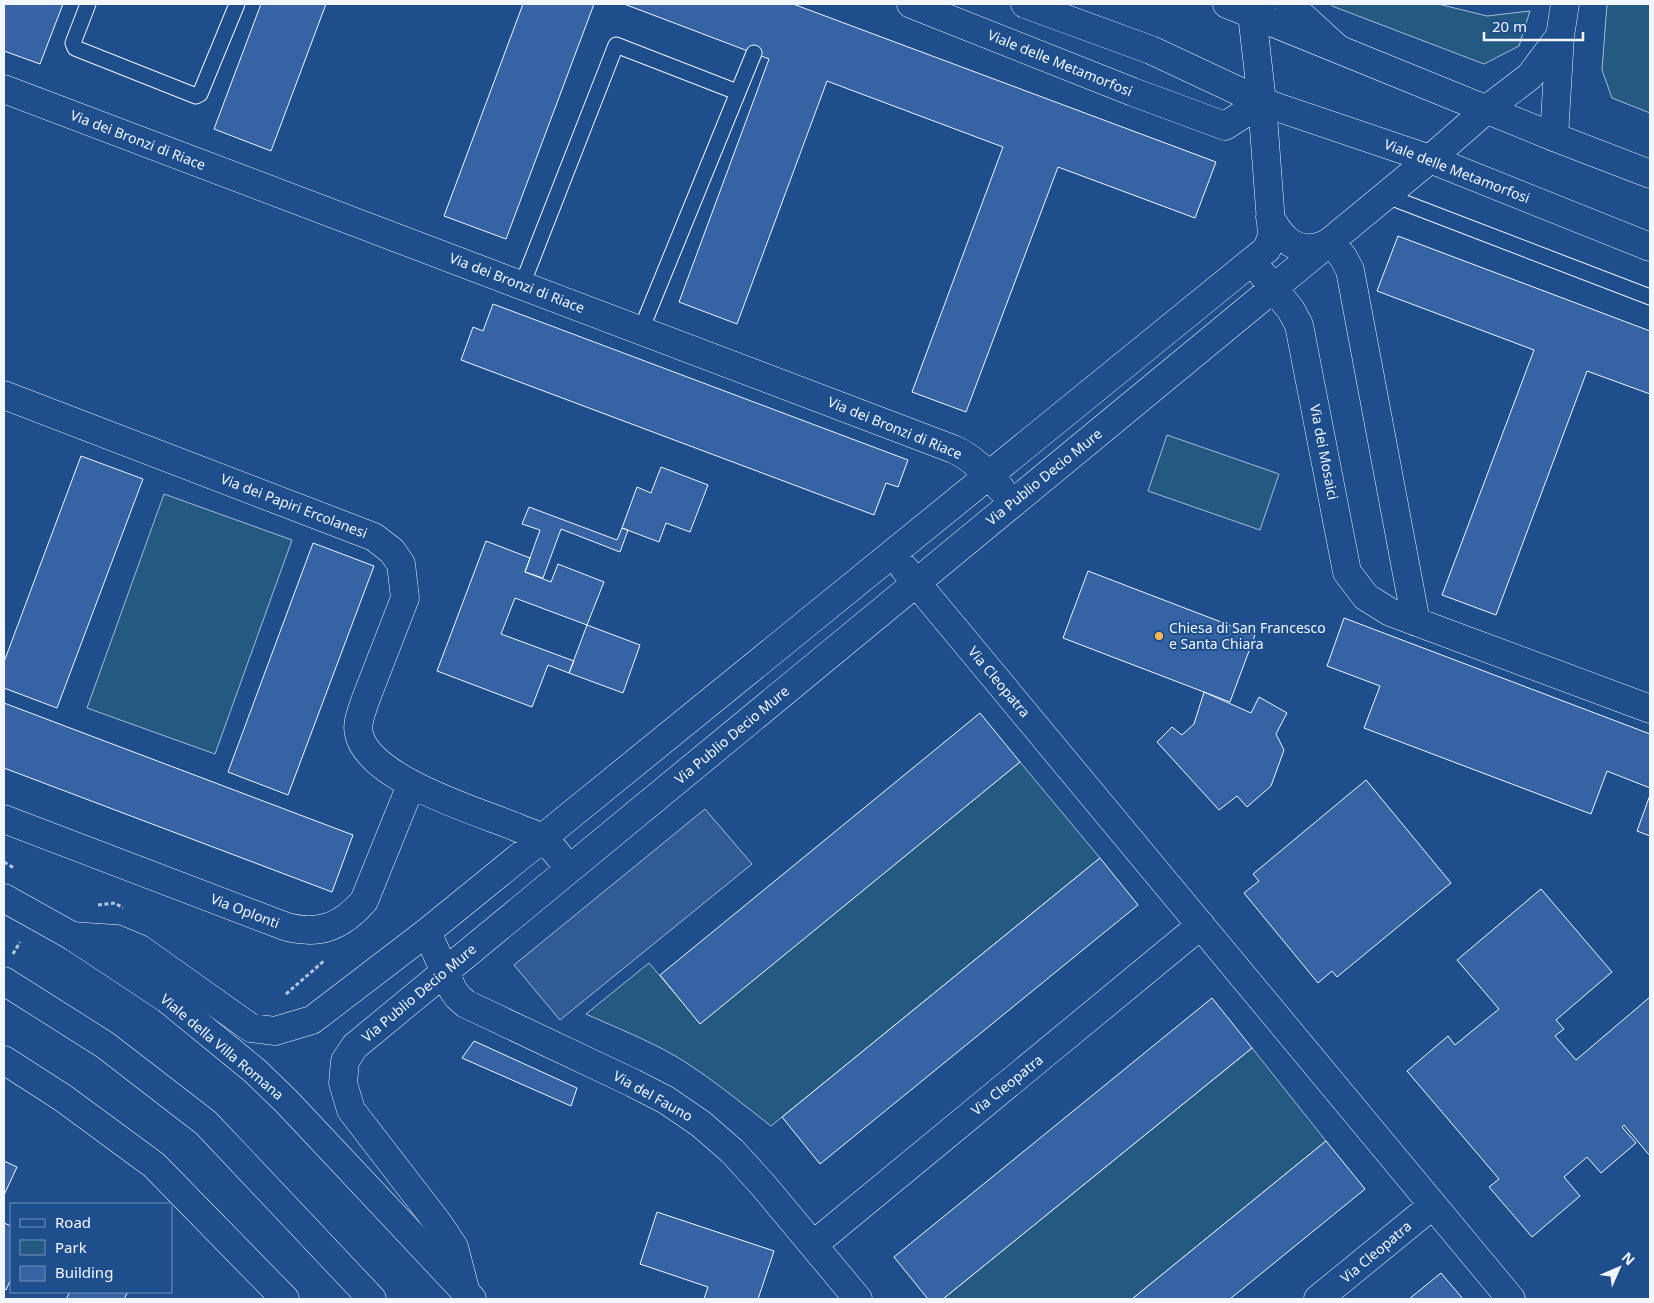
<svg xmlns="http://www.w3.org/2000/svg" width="1654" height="1303" viewBox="0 0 1654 1303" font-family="'Noto Sans',sans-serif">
	<rect width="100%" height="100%" fill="#1f4e8c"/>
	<path fill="#245a82" stroke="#a8bbd7" d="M1332,4H1438L1487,16L1530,11L1519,46L1484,64L1332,6Z
		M1607,4H1650V113L1612,98L1602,70Z
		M1167,435L1279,474L1260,530L1148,491Z
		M164,494L292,540L215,754L87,708Z
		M1020,762L1100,858L771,1126C740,1102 710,1077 677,1057C648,1040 617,1028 586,1014L649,963L700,1023Z
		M1252,1048L1326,1141L1132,1299H943Z"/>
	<path fill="#305b95" stroke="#a8bbd7" d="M705,809L752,864L560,1020L514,965Z"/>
	<path fill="#3563a3" stroke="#f2f6ff" d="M4,4H63L40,64L4,51Z
		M261,4H326L271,151L214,129Z
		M523,4H594L506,239L444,216Z
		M624,4H793L1216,162L1195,218L1058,167L966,412L912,392L1003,147L827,81L737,324L679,302L769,59Z
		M1398,236L1650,331V394L1587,371L1496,615L1442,595L1534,350L1377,291Z
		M493,304L908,460L898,487L886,483L874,515L461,360L473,327L483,331Z
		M81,456L143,479L57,708L4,688V662Z
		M661,467L708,485L690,532L666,523L659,542L622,528L637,487L651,493Z
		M529,507L617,540L622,528L628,530L620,552L561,529L543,578L525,572L540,530L522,524Z
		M486,541L530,558L525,572L551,582L558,564L604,582L587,625L515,598L501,634L574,661L569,673L548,665L532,707L437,671Z
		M313,543L374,566L288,795L228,772Z
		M1088,571L1255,635L1230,702L1063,638Z
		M1344,618L1650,734V788L1607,771L1591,814L1364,728L1380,686L1327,666Z
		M587,625L640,645L623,693L569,673Z
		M1204,692L1251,713L1259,697L1287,713L1276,734L1284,750L1271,786L1247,807L1237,796L1219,810L1157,742L1172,727L1182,735L1194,724Z
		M4,703L353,835L332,892L4,768Z
		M980,713L1020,762L700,1024L660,975Z
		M1366,780L1451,883L1337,977L1332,971L1318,983L1244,893L1259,881L1253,874Z
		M1650,795V836L1637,831Z
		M1100,858L1138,905L820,1164L782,1117Z
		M1541,889L1612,972L1556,1020L1564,1029L1555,1036L1576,1060L1650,997V1156L1624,1125L1622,1127L1636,1143L1601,1173L1587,1157L1564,1177L1580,1196L1532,1237L1489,1187L1499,1179L1407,1071L1448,1036L1455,1045L1499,1009L1457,960Z
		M1212,998L1252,1048L943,1299H928L894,1257Z
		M474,1041L577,1088L571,1106L462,1058Z
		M1326,1141L1365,1189L1230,1299H1132Z
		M4,1161L17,1167L4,1195Z
		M657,1212L774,1251L758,1299H704L708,1287L640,1264Z
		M4,1223L11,1226V1279L6,1290L4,1288Z
		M1441,1273L1463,1299H1409Z
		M70,1292H128L124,1299H66Z"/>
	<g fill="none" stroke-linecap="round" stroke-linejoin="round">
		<g stroke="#f2f6ff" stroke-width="17">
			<path id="lane" d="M88,4L73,43L75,48L196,96L200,94L237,4
				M1387,196L1650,297
				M522,285L616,45L737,92
				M641,330L754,53"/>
		</g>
		<g stroke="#f2f6ff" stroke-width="29">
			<path id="street" d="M911,4L1133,92L1225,126L1262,102
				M1289,4L1337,48
				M4,89L953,449C972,457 987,473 1001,489
				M1554,137L1560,36L1565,4
				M1270,217C1279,234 1291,250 1312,248C1318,248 1325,244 1331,242L1343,257L1350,270L1416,622
				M1263,275L1291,310L1299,325L1347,572L1366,597L1390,612L1650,709
				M4,395L374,537L392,551L401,564L405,598L365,701C362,711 356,724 359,734C369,779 476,811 516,827C524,831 534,833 541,838C550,843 562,860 569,869
				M904,568L1511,1299
				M4,819L287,927C320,935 341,927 364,901L411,785
				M427,932L453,990L458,997L466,1004L633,1083L666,1100L701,1124L732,1151L763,1185L858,1299
				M72,936L116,939L140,949L251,1028L275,1031L312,1020L427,932L1267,249L1272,236L1262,102L1252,14L1262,4
				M4,1060L63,1098L154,1165L285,1299
				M813,1245L1201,925
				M466,1293L454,1247L438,1223L351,1110L343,1083L345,1061L355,1046L1430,159L1487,109L1530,76L1560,36
				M1318,1299L1433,1205"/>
		</g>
		<g stroke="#f2f6ff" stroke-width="29">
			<path id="secondary" d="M1025,4L1151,50L1262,102L1430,159L1650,247
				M1227,4L1554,137L1650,174
				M4,898L72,936L167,999L255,1071L287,1102L472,1299
				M4,981L105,1045L206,1123L372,1299"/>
		</g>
		<path stroke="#b3c4dc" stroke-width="3" stroke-dasharray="4 2.5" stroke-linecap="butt" d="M4,862L14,868
			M98,905L115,903L123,908
			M13,954L20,942
			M286,994L325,960"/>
		<use href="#lane" stroke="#1f4e8c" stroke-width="15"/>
		<use href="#street" stroke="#1f4e8c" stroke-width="28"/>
		<use href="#secondary" stroke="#1f4e8c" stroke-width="28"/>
	</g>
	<circle fill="#ffb74d" stroke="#1f4e8c" stroke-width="2" cx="1159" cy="636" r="5"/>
	<g text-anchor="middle" stroke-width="4" stroke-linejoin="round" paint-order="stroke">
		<g font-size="14" fill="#f2f6ff" stroke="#1f4e8c">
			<text transform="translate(1060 63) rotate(22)" y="5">Viale delle Metamorfosi</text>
			<text transform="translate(138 140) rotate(21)" y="5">Via dei Bronzi di Riace</text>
			<text transform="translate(1457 171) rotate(21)" y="5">Viale delle Metamorfosi</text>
			<text transform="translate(517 283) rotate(21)" y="5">Via dei Bronzi di Riace</text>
			<text transform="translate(895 428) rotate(22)" y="5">Via dei Bronzi di Riace</text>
			<text transform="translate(1324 452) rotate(79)" y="5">Via dei Mosaici</text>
			<text transform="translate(1044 477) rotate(-39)" y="5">Via Publio Decio Mure</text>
			<text transform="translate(294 506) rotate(21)" y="5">Via dei Papiri Ercolanesi</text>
			<text transform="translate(999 682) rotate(50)" y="5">Via Cleopatra</text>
			<text transform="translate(732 735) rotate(-40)" y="5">Via Publio Decio Mure</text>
			<text transform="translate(245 911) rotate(21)" y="5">Via Oplonti</text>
			<text transform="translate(419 993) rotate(-40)" y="5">Via Publio Decio Mure</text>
			<text transform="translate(222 1047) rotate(40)" y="5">Viale della Villa Romana</text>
			<text transform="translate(1007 1085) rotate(-39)" y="5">Via Cleopatra</text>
			<text transform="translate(653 1096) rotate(29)" y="5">Via del Fauno</text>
			<text transform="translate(1376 1252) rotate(-40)" y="5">Via Cleopatra</text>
		</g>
		<g font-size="14" fill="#f2f6ff" stroke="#1f4e8c" text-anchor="start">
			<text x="1169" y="633">Chiesa di San Francesco<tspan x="1169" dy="16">e Santa Chiara</tspan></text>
		</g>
	</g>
	<rect width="1654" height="1303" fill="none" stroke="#f2f6ff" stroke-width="10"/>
	<rect x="10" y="1203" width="162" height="90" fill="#1f4e8c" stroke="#7391ba"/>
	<rect x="20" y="1219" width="25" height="8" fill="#1f4e8c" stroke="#7391ba"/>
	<text x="55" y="1228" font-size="15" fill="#f2f6ff">Road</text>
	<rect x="20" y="1240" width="25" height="15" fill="#245a82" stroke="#7391ba"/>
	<text x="55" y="1253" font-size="15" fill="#f2f6ff">Park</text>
	<rect x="20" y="1266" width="25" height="15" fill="#3563a3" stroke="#7391ba"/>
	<text x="55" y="1278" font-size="15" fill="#f2f6ff">Building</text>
	<g transform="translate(1619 1268) rotate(45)" stroke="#1f4e8c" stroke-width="4" paint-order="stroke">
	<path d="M0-4L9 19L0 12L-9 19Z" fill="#f2f6ff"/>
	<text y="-8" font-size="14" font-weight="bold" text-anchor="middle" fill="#f2f6ff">N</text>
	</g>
	<path d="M1484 32v8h99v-8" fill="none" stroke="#f2f6ff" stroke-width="2.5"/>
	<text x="1492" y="32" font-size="15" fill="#f2f6ff" stroke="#1f4e8c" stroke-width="4" paint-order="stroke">20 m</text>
</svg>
